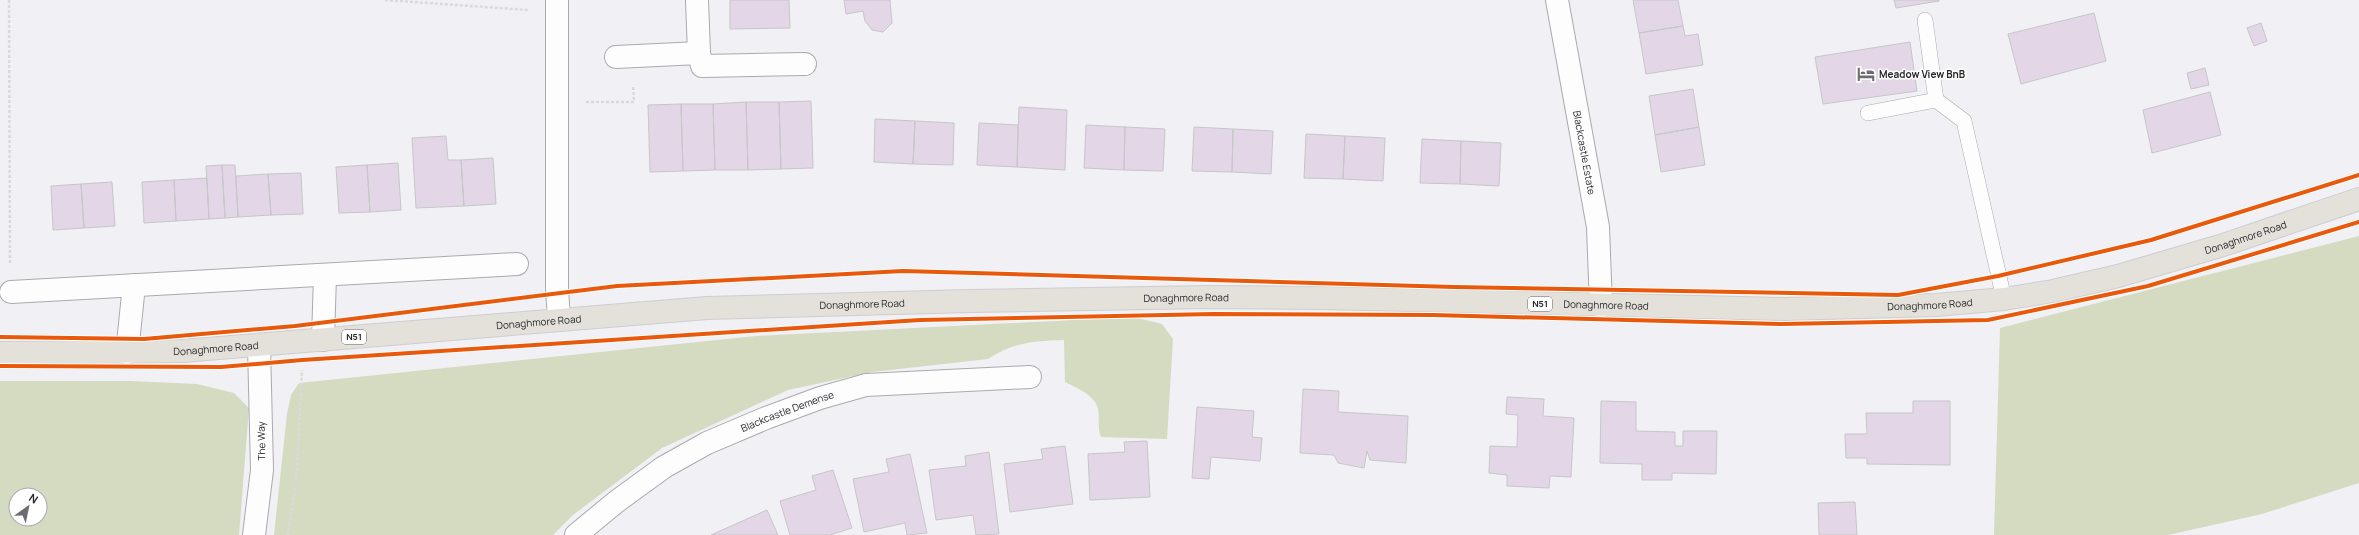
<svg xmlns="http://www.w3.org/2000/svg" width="2359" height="535" viewBox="0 0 2359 535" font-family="Manrope,sans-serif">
	<rect width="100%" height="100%" fill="#f0f0f5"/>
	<path fill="#d4dbc0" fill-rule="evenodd" d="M2359,236V483L2262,514L2168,535H1994L2000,328Z
		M1133,317L1162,324L1173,339L1167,439L1101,437C1097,426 1100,419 1098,409C1095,395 1077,388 1065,382L1064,340C1034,341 1014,342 988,359L872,372L788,390L662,448L573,515L553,535H274L287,414L291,395L299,383L756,336Z
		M0,381H130L197,384L234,393L249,408L239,535H0ZM16,495H40V519H16Z"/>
	<path fill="#e3d7e7" stroke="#c7c6c9" d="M730,0H789L790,28L730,29Z
		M844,0H890L892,23L883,32L872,30L865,21L863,11L846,14Z
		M1633,0H1678L1683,26L1639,33Z
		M1894,0H1939V1L1896,8Z
		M2094,13L2106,61L2021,84L2008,34Z
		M2261,23L2267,41L2254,46L2247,28Z
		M1683,26L1685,36L1698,34L1703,65L1646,74L1639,33Z
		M1910,42L1917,91L1823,104L1815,57Z
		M2205,68L2209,85L2191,89L2187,73Z
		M1693,89L1699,127L1655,135L1649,96Z
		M2210,92L2221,135L2152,153L2143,110Z
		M811,101L813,168L781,169L779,102Z
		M746,102H779L781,169L748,170Z
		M746,102L748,170H715L713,104Z
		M681,104L683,171L650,172L648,105Z
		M681,104H713L715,170L683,171Z
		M1019,107L1067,110L1065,170L1017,167Z
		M875,119L915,121L913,164L874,162Z
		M915,121L954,123L953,165L913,164Z
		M979,123L1018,125L1017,167L977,165Z
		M1086,125L1125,127L1124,170L1084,168Z
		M1125,127L1165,129L1163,171L1124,170Z
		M1194,127L1233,129L1232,172L1192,171Z
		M1699,127L1705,165L1661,172L1655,135Z
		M1233,129L1273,131L1271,174L1232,172Z
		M1306,134L1345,136L1343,179L1304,178Z
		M446,136L448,160H461L464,206L416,208L412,138Z
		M1345,136L1385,138L1383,181L1343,179Z
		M1422,139L1461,141L1460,184L1420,183Z
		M1461,141L1501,143L1499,186L1460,184Z
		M493,158L496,204L464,206L461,160Z
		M398,163L401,210L370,212L367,165Z
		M222,165L225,218L209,219L206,166Z
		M222,165H235L238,217L225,218Z
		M367,165L370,212L339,213L336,167Z
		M301,173L303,214L271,215L268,174Z
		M268,174L271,215L238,217L236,176Z
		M207,178L209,219L176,221L174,180Z
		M174,180L176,221L144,223L142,182Z
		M112,182L115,226L84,228L81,184Z
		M81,184L84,228L53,230L51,186Z
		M1303,389L1339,391L1338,412L1408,416L1406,463L1370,460L1367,451L1364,468L1338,463L1334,455L1300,453Z
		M1507,397L1544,399L1543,416L1574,418L1571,477L1550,476L1549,488L1507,486V475L1489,473L1490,446L1517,447L1518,415L1506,414Z
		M1601,401L1636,402V431L1675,432V446H1683V431H1717L1716,474L1672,473V480H1642V464L1600,463Z
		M1913,401H1950V465L1867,464V458H1846L1845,434H1867L1866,413H1913Z
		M1197,407L1254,411L1252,437L1262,438L1260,461L1211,457L1209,479L1192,478Z
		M1147,441L1150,497L1090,500L1088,454L1125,452L1124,442Z
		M1065,446L1073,504L1010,512L1004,464L1043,459L1041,449Z
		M989,452L999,534L976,535L973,515L936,520L929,470L966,466L965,456Z
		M910,454L927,533L907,535L905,523L864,532L853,479L889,472L886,459Z
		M833,470L852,528L830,535H790L780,501L816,490L812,476Z
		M1855,502L1857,535H1819L1818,503Z
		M767,510L778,535H711Z"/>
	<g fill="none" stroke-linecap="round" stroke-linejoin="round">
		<g stroke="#aaaaae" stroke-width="16">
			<path id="lane" d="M1936,100L1964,121L2004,299
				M1868,113L1936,100L1925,20"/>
		</g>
		<g stroke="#aaaaae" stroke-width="24">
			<g id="street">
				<path d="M557,0V289L559,319"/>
				<path d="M697,0L699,53L702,66L805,64"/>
				<path id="s1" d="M1557,0L1598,227L1601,306"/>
				<path d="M616,57L699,53"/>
				<path d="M11,292L517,264"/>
				<path d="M323,340L325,275"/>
				<path d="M127,353L134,285"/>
				<path d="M254,535L262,470L259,346"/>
				<path id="s2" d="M576,535L616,502L664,467L707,443L766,418L820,398L866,385L1030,377"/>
			</g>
		</g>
		<g stroke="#ceced0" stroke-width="24">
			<g id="primary">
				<path id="s3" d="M0,353L182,351L707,308L970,301L1207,297L1323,298L1785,309L1936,305L2004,299L2053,291L2118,276L2220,246L2359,199"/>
			</g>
		</g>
		<path stroke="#dadadb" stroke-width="2.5" stroke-dasharray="3 2" stroke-linecap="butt" d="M9,0L10,263
			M385,0L528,10
			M586,102H634L633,85
			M288,535L296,484L302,370"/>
		<use href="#lane" stroke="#fdfdfe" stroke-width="15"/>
		<use href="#street" stroke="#fdfdfe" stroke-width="22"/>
		<use href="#primary" stroke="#e4e1db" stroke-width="22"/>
		<g stroke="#fff" stroke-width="6">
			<path id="cycleway" d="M0,337L144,339L295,326L617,286L903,271L1454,287L1898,295L1998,276L2151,240L2359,175
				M0,366L221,367L302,360L920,320L1214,314L1433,315L1782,324L1988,320L2148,286L2359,222"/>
		</g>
		<use href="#cycleway" stroke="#e8590c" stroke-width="4"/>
	</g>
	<defs>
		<g id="hotel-bare" transform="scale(1.38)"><path d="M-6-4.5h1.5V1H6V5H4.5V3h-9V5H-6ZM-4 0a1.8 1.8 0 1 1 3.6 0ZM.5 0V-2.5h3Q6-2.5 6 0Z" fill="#6d6d70" stroke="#fff" stroke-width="2.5" paint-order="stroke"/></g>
	</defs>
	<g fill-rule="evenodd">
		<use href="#hotel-bare" x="1866" y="74"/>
	</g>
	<g text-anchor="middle" stroke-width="3" stroke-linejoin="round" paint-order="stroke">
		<g fill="#fff" stroke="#686769" stroke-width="1">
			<rect x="1528" y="297" width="24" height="14" rx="3"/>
			<rect x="342" y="330" width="24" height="14" rx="3"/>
		</g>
		<g font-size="9" font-weight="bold" fill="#272629">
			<text x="1540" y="307">N51</text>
			<text x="354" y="340">N51</text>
		</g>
		<g font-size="10" font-weight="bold" fill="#272629" stroke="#fff" text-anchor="start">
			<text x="1879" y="78">Meadow View BnB</text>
		</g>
		<g font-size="10" fill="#272629" stroke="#fff">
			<text dy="4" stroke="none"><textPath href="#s1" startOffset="155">Blackcastle Estate</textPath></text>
			<text dy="4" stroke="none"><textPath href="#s3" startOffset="2256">Donaghmore Road</textPath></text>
			<text dy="4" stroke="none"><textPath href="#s3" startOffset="1188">Donaghmore Road</textPath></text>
			<text dy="4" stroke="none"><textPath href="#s3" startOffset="864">Donaghmore Road</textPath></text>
			<text dy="4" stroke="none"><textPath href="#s3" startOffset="1932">Donaghmore Road</textPath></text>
			<text dy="4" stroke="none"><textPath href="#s3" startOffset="1608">Donaghmore Road</textPath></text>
			<text dy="4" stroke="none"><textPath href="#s3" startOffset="540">Donaghmore Road</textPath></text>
			<text dy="4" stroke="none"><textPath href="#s3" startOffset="216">Donaghmore Road</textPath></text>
			<text dy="4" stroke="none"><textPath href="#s2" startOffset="247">Blackcastle Demense</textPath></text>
			<text transform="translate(261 441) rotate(-91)" y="4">The Way</text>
		</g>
	</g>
	<g transform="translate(28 507) rotate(33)"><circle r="19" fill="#ffffff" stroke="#a9a8a9"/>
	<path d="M0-3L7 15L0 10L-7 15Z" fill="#6d6d70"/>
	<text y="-6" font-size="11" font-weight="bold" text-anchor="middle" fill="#272629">N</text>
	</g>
</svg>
